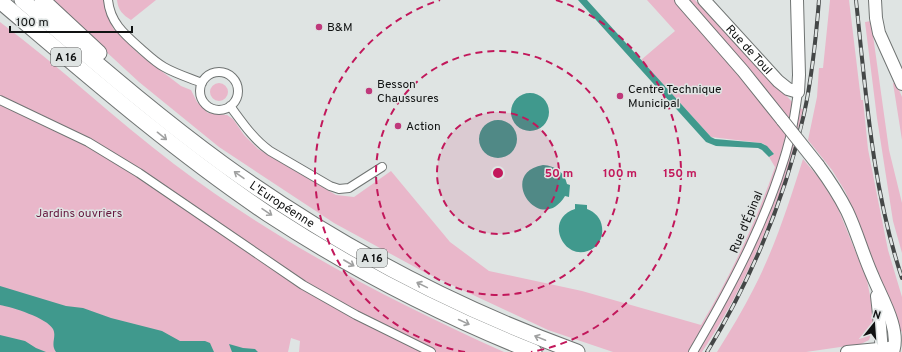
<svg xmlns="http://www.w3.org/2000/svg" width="902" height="352" viewBox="0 0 902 352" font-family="Overpass,sans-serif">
	<rect width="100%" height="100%" fill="#dfe4e3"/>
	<path fill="#e9b7ca" d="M50,0H104L113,28L139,54L181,86L191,90L197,102L208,113L227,115L233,119L244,135L258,149L336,195L354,197L391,171L450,242L489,271L582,291L701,325C732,273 755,224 775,167L769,157L774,154L764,144L761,143L711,137L641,60L675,31L647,0H695L798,108L803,109C797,132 792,155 785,177C765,238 738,298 702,352H613L548,330L424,272L334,223L219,147L139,82Z
		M117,0H156L131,20C123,15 118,10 117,0Z
		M830,0H849L861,100H863L868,149L876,190L888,250L902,297V332L897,326L856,216L845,191L832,170L808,140L817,97L819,68H823Z
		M871,21L889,150L902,203V253L893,221L877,118L865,22Z
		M0,22C60,67 115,119 174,164C274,240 390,301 504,352H299L300,341L291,338L288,352H0Z
		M210 92a9 9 0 1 1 18 0a9 9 0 1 1-18 0Z
		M893,83H896L902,97V140Z
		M803,159L819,178L837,206L867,280L875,321L869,340L861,344L806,352H717C730,331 743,310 754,288C775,247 789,203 803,159Z"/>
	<path fill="#40998d" d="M578,0H587L711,137L715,139L761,143L767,146L774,154L769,157L762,150L758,148L716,146L706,142Z
		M511 112a19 19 0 1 1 38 0a19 19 0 1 1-38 0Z
		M479 139a19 19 0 1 1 38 0a19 19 0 1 1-38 0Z
		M543,165C556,166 564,172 567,184L570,185L569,197L565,196C540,237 496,173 543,165Z
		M575,204L587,205V209C595,212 601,218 602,227C603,234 601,242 595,247C567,268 541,220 575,209Z
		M0,286L66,306L83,308L111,318L162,331L180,341H205L210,343L214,352H56C50,344 57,337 53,329C47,318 12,307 0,305Z
		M0,335L25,341L36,348L46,352H0Z
		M229,344L243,348L255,349L258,352H232Z"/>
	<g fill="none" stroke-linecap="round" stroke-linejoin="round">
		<g stroke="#707473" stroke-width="10">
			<path id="street" d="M108,0C110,22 124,34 140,48C148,55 155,62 164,67C176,74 190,78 202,83
				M200 91a19 19 0 1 1 38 0a19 19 0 1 1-38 0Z
				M0,100L88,142L139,173L303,285L356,315L431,352
				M230,106C242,122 253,139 270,151L330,186L339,189L349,188L382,167
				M693,352C733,284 772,211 791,134C794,120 796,106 798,92"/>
		</g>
		<g stroke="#707473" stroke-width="14">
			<g id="secondary">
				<path d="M681,0L743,71L783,121"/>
				<path id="s1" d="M704,0L778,81L788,89L798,92L799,75L797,0"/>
				<path d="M875,0L876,18L879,33L902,84"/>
				<path d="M818,165C829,180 839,195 847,211C857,232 863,255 873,277C881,297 901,329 893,352"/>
				<path d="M877,296L879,314L882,352"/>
				<path d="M847,352L889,348"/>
			</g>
		</g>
		<g stroke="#707473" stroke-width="17">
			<g id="highway">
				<path id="s2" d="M22,0C88,56 153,113 223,164C331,242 451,306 577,352"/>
				<path d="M42,0L99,53"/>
				<path d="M0,1C87,75 173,150 268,214C352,269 441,315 534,352"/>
			</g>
		</g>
		<use href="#street" stroke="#fff" stroke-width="8"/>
		<use href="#secondary" stroke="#fff" stroke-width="12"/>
		<use href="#highway" stroke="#fff" stroke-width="15"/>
		<g stroke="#444747" stroke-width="4">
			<path id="rail" d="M856,0C866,93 872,188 902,278
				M707,352C752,278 785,199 804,114C812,77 816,38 819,0"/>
		</g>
		<use href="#rail" stroke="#dfe4e3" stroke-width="2.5" stroke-dasharray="8" stroke-linecap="butt"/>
		<g stroke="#707473" stroke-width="14" stroke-linecap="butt">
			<path id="secondary-bridge" d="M783,121L818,165"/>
		</g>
		<use href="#secondary-bridge" stroke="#fff" stroke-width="12"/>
	</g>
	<defs><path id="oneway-shaft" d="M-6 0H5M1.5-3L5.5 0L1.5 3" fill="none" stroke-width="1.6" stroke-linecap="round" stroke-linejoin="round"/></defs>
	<g stroke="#9fa0a0">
		<use href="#oneway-shaft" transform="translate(162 136) rotate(39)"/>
		<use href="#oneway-shaft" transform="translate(239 175) rotate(-145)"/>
		<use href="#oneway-shaft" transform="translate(267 212) rotate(34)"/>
		<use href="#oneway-shaft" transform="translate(349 263) rotate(30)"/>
		<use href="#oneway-shaft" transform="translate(422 285) rotate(-154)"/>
		<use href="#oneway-shaft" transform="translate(464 322) rotate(25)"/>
		<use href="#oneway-shaft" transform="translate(540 338) rotate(-158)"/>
	</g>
	<circle cx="498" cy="173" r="61" fill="#c2185b" fill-opacity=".12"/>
	<g fill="none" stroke="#c2185b" stroke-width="2" stroke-dasharray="7 5">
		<circle cx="498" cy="173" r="61"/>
		<circle cx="498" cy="173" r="122"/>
		<path d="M465 352A182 182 0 0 1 440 0M556 0A182 182 0 0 1 531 352"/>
	</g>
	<g fill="#bf397b" stroke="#dfe4e3" stroke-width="1.5">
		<circle cx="319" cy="27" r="4"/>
		<circle cx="369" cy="91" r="4"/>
		<circle cx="620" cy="96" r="4"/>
		<circle cx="398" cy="126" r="4"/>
	</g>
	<g text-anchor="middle" stroke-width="3" stroke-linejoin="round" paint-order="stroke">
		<g fill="#dfe4e3" stroke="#4e5151" stroke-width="1">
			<rect x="51" y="48" width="30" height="18" rx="3"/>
			<rect x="357" y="249" width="30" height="18" rx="3"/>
		</g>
		<g font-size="11" font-weight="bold" fill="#101212">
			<text x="66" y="61">A 16</text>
			<text x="372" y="262">A 16</text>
		</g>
		<g font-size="12" fill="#101212" stroke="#dfe4e3" text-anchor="start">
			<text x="327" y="31">B&amp;M</text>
			<text x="377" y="88">Besson<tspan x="377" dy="14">Chaussures</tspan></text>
			<text x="628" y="93">Centre Technique<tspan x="628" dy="14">Municipal</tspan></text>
			<text x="406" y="130">Action</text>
		</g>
		<g font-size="12" fill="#101212" stroke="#dfe4e3">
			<text dy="4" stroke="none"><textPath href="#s1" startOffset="67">Rue de Toul</textPath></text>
			<text dy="4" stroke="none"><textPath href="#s2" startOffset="331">L'Européenne</textPath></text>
			<text transform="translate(746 222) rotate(-67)" y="4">Rue d'Épinal</text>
		</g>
		<g font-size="12" fill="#671a40" stroke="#dfe4e3">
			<text x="79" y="217">Jardins ouvriers</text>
		</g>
	</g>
	<circle cx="498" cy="173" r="6" fill="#c2185b" stroke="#dfe4e3" stroke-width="2"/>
	<g font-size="12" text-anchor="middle" font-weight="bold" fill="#c2185b" stroke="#dfe4e3" stroke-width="3" stroke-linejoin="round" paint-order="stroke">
		<text x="559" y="177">50 m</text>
		<text x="620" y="177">100 m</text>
		<text x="680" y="177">150 m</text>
	</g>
	<g transform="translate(874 324) rotate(17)" stroke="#dfe4e3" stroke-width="3" paint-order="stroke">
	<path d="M0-3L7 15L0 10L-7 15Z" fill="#101212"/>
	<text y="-6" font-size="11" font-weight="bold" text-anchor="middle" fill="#101212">N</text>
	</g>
	<path d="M10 26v6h122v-6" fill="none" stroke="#101212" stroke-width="2"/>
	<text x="16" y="26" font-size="12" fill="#101212" stroke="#dfe4e3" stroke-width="3" paint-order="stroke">100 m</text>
</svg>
